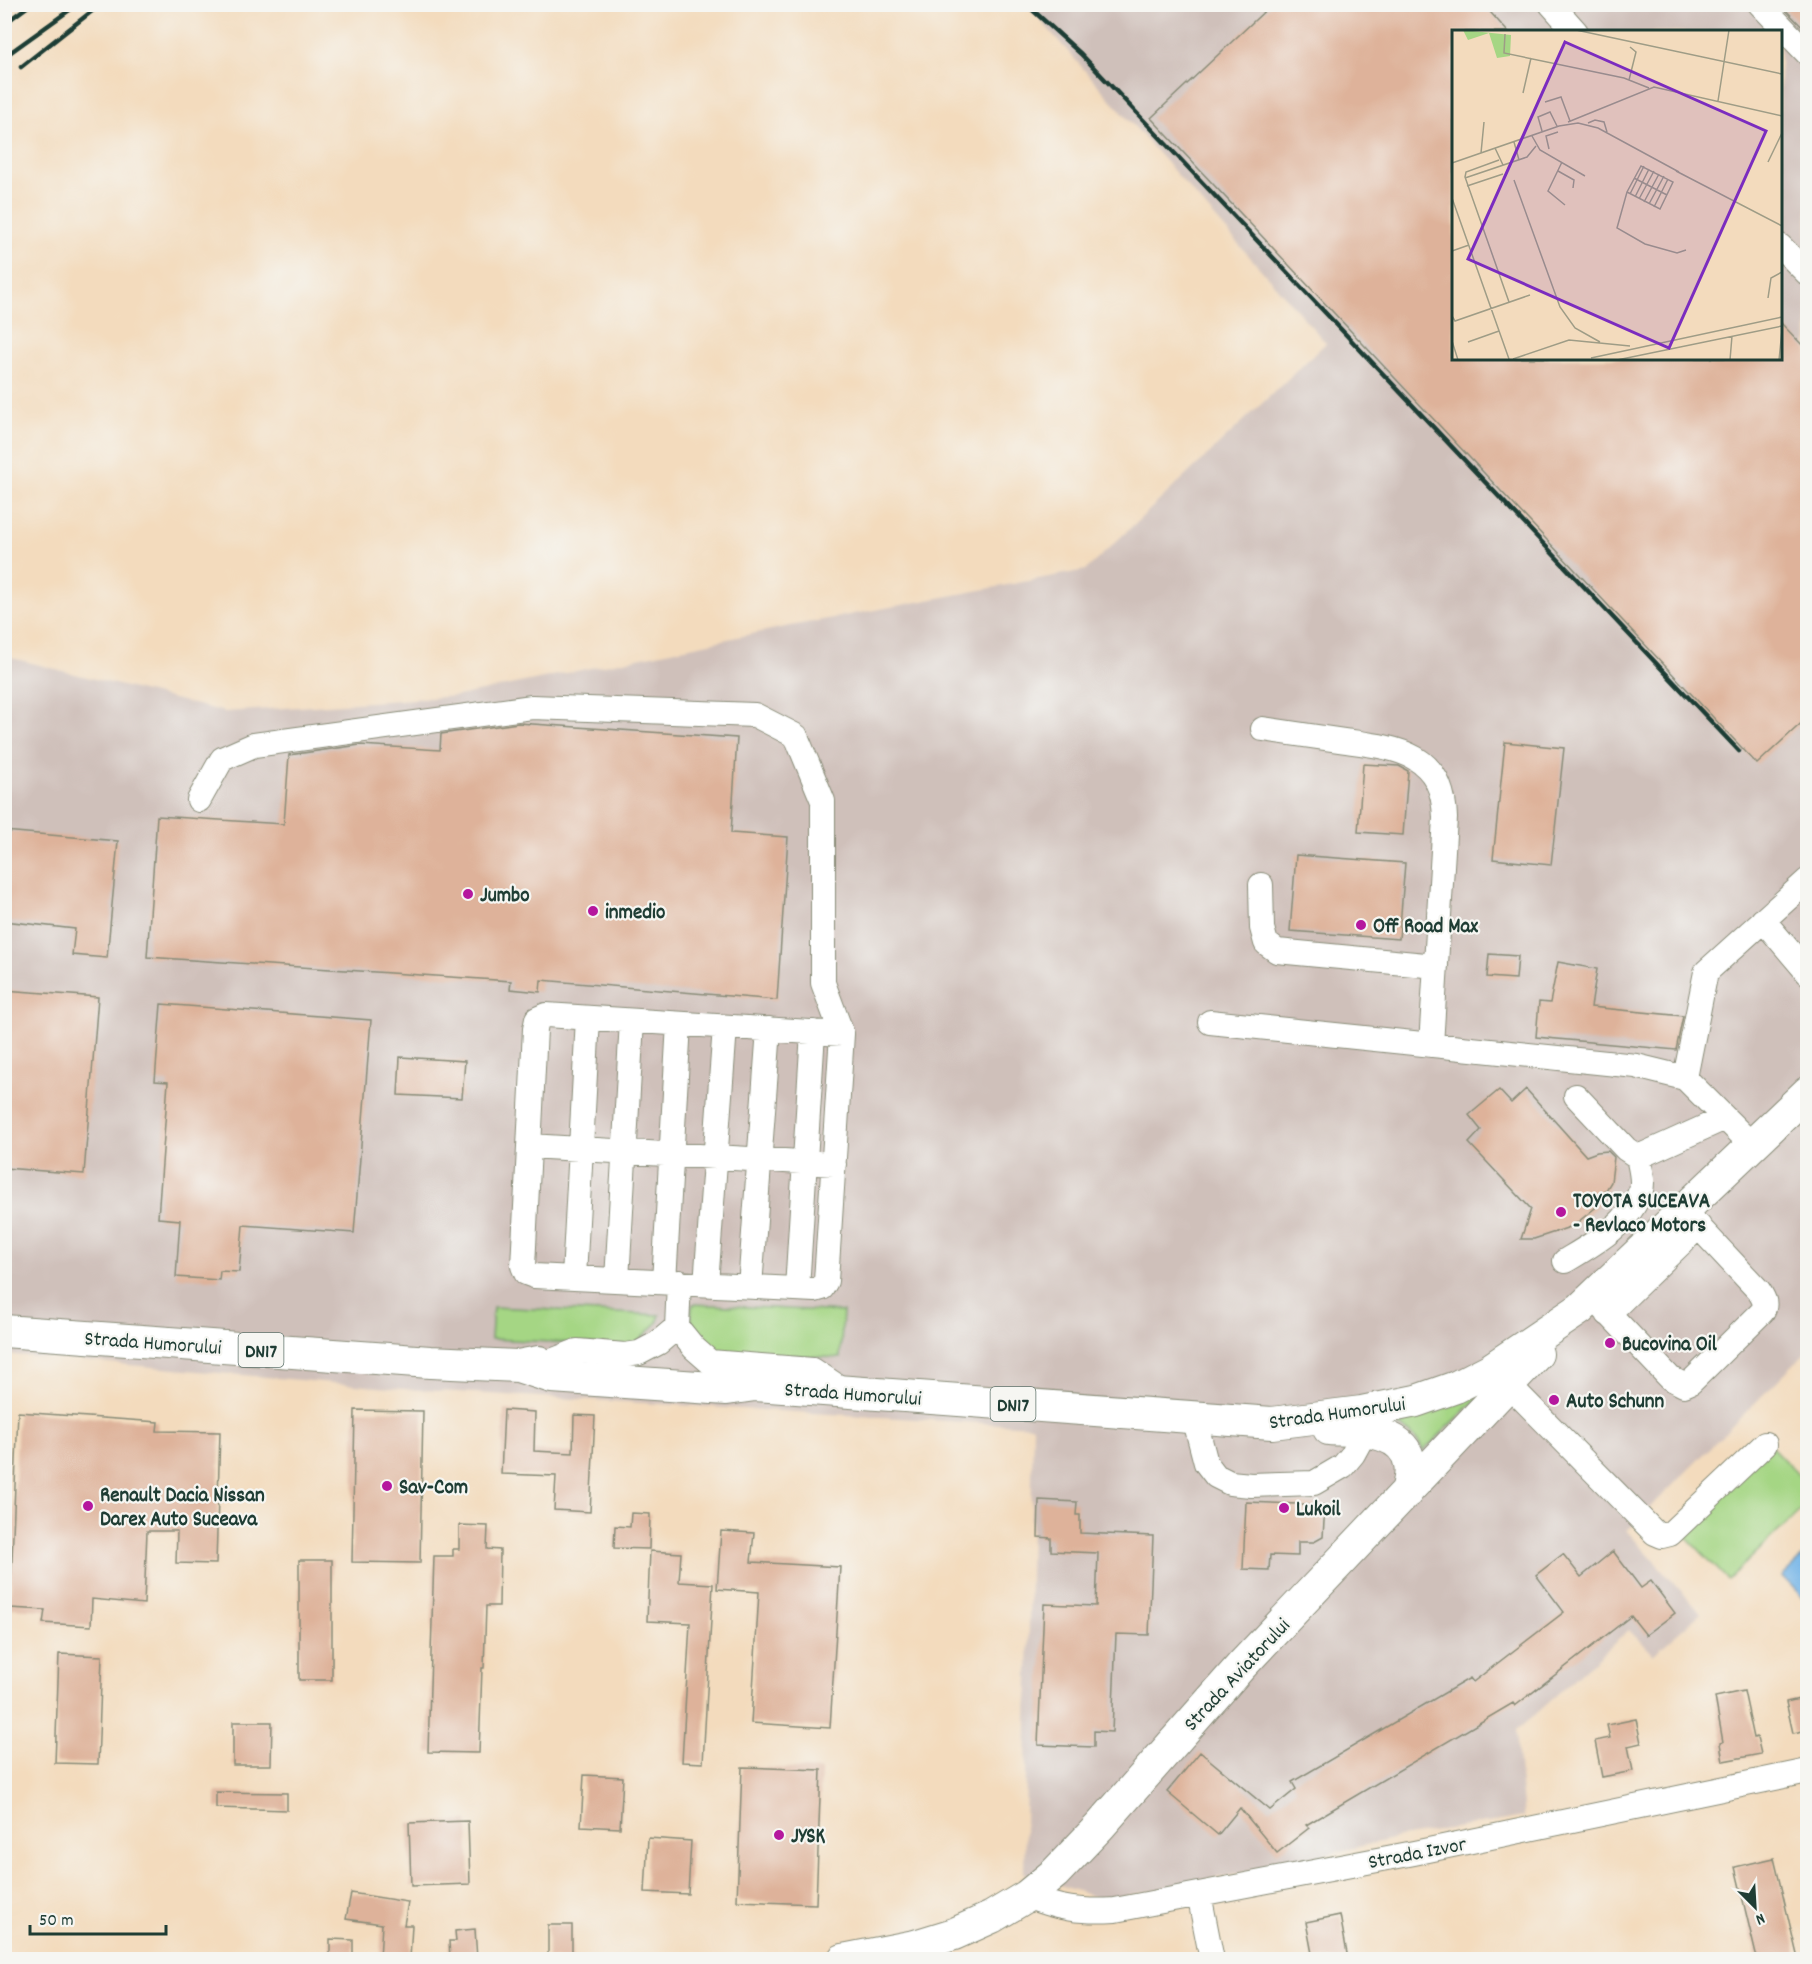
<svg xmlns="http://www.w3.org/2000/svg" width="1812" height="1964" viewBox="0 0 1812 1964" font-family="Dekko,sans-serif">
	<rect width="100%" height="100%" fill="#f6f6f2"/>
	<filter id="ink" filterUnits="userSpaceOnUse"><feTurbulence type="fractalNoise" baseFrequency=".0167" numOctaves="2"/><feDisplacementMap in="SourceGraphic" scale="12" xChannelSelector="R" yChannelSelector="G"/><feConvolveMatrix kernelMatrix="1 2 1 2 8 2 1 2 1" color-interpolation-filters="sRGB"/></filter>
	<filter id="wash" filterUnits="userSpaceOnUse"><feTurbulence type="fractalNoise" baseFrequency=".008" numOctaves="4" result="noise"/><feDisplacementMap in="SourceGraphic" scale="24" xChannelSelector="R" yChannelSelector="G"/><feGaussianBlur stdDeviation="1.35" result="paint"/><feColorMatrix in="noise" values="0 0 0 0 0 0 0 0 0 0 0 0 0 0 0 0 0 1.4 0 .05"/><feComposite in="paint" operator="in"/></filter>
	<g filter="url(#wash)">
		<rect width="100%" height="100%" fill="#f3dbbd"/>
		<path fill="#cfc0ba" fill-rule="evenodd" d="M1027,5H1807V1351L1627,1531L1701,1613L1653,1655L1629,1630L1516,1731L1524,1817L1400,1837L1274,1867L1104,1900L1024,1873L1033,1426L389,1388L5,1354L4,656L225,712L458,696L780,628L1086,570L1326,343ZM1454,32H1780V358H1454Z"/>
		<path fill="#a5d684" stroke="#628a5c" stroke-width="1.5" d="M693,1304L843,1312L840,1358L712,1351C698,1335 686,1326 693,1304Z
			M493,1307L660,1315L657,1323L633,1346L491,1339Z
			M1507,1370L1423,1451C1418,1436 1405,1428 1390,1422Z
			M1770,1445L1807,1484V1504L1728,1580L1681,1531Z"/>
		<path fill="#73b4e7" stroke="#49788e" stroke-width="1.5" d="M1807,1553L1808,1599L1806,1601L1782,1576Z"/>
		<g id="blocks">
			<path fill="#deb29a" d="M1272,4H1483L1508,32H1454V358H1780V322L1808,351V717L1757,764L1151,118Z
				M1780,4H1808V33Z
				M518,723L737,738L731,833L788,837L777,1000L541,980L540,992L510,989L511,981L147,957L157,816L284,824L289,755L360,745L440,750L441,734Z
				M1505,742L1564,748L1551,865L1493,859Z
				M1363,764L1399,766L1408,771L1403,835L1358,832Z
				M4,831L118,841L107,958L72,955L75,929L4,921Z
				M1296,855L1405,863L1399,939L1290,931Z
				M1489,954L1518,956L1516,979L1487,977Z
				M1558,962L1597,969L1591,1007L1683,1016L1676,1050L1536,1037L1539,1002L1550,1003Z
				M4,990L98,997L84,1174L4,1168Z
				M161,1004L371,1020L354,1233L243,1225L239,1272L220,1271L219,1280L176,1277L180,1220L158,1218L168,1082L155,1081Z
				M400,1057L465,1061L462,1098L398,1095Z
				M1526,1089L1586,1156L1597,1152L1608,1151L1614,1157L1611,1182L1595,1208L1573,1226L1534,1239H1521L1531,1209L1469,1143L1481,1130L1469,1115L1499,1090L1511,1103Z
				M355,1410L423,1411L420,1563L352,1562Z
				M504,1410L535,1412L534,1451L573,1453L574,1415L595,1416L590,1512L554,1510L556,1476L501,1474Z
				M18,1412L158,1422L157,1431L220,1432L216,1564L176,1563L177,1531H147L144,1604L92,1599L91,1626L43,1623L45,1610L10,1608Z
				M1039,1500L1077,1502L1076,1515H1080V1533L1153,1536L1149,1635L1116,1634L1112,1732L1094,1731V1747L1038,1745L1044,1604L1096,1606L1098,1553L1051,1551V1538L1038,1537Z
				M1246,1502L1325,1505L1323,1537L1314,1542H1298V1556L1270,1555L1269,1570L1243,1569Z
				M631,1513L650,1514L649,1549L614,1548L615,1526L630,1527Z
				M459,1525L488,1526L487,1549L500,1550L499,1606H486L484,1668H482L479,1753L428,1752L434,1556H453V1549H459Z
				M721,1531L754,1533L751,1562L840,1567L830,1728L751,1723L759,1592L717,1589Z
				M650,1551L681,1553L679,1582L713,1584L703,1763L682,1762L690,1623L647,1621Z
				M1613,1551L1641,1588L1651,1581L1675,1613L1646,1635L1631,1616L1515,1706L1513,1703L1306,1825L1309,1828L1277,1853L1240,1808L1218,1835L1167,1792L1200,1752L1270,1810L1296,1789L1292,1782L1470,1678L1473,1682L1564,1612L1536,1575L1563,1554L1581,1577Z
				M299,1560H332V1680H299Z
				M59,1654L102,1656L98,1764L55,1763Z
				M1744,1691L1754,1738L1757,1737L1761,1754L1723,1761L1720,1743L1723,1742L1715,1697Z
				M1808,1697V1730L1793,1733L1786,1702Z
				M1636,1719L1641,1743L1628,1746L1633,1771L1602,1777L1595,1741L1610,1738L1607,1725Z
				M233,1722H272L271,1765H233Z
				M742,1767L821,1770L816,1904L737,1901Z
				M584,1775L623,1777L620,1828L581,1826Z
				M216,1792L287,1793V1810L216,1808Z
				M468,1821L470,1884L411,1886L409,1823Z
				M648,1838L691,1841L688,1894L645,1892Z
				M1774,1858L1798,1959H1757L1735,1867Z
				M351,1893L408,1902L404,1925H412L410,1959H380L382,1924L346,1919Z
				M1340,1915L1348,1959H1313L1306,1922Z
				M548,1925H572V1959H548Z
				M475,1929L477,1959H450L449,1941H456L455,1931Z
				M330,1939L353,1940V1959H330Z"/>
		</g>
	</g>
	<g filter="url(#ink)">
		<use href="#blocks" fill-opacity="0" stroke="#898c78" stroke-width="1.5"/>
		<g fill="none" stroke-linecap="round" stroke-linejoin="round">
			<g stroke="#898c78" stroke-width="26">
				<path id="minor" d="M1551,4L1576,32
					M1760,4L1808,54
					M1780,246L1808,274
					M1263,729C1291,733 1318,737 1345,741C1397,748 1443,752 1445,818L1431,1045
					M199,800L222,759L254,745L532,707L755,715L796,736L823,801V983L842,1034L826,1281L822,1288L815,1290L534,1276L526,1273L523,1266L535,1029L537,1019L546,1015L842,1034
					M1261,885L1262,928L1266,943L1277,951L1436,966
					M1763,920L1808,973
					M1210,1022L1636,1066L1685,1078L1752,1145
					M1685,1078L1706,972L1808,880
					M529,1146L834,1164
					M1638,1157L1725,1118
					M1565,1261C1593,1244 1630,1224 1641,1190C1644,1180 1640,1167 1638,1157L1626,1149L1576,1096
					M574,1277L588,1018
					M617,1280L632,1021
					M664,1282L679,1024
					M706,1284L725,1027
					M750,1287L769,1029
					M797,1289L813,1032
					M1593,1297L1670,1378L1684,1385L1691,1382L1762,1312C1767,1304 1764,1299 1759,1291L1683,1210
					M1608,1314L1699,1226
					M677,1327L679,1282
					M554,1360L577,1351L625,1355L639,1353L658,1343L677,1327L694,1348L710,1362L813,1370L846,1392
					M1509,1385L1655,1533L1662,1536L1670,1534L1765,1444
					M1194,1417L1206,1463L1216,1476L1230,1483L1251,1485L1314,1483L1343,1466L1353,1454L1365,1432
					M1199,1894L1212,1960
					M1027,1896C1058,1909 1081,1912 1115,1910L1414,1853L1808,1771"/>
			</g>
			<g stroke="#898c78" stroke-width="34">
				<path id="major" d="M4,1331L430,1362L518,1366L539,1362
					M518,1366L552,1377L727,1389L755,1385L1272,1423L1362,1412L1416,1401L1456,1387L1491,1369L1580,1309L1808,1092
					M1329,1429C1356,1431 1404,1428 1410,1464C1412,1473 1409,1483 1407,1492
					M843,1960L915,1946L954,1934L992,1917L1027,1896L1055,1873L1100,1826L1242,1665L1537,1354"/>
			</g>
			<use href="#minor" stroke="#fff" stroke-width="24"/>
			<use href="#major" stroke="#fff" stroke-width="32"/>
			<path stroke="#1f3d34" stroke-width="4.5" d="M1026,4L1081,54L1739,751
				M4,24L31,4
				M4,57L78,4
				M21,67L101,4"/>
		</g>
	</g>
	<g fill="#b5179e" stroke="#f6f6f2" stroke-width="2">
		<circle cx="468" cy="894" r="6"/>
		<circle cx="593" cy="911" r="6"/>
		<circle cx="1361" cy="925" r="6"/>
		<circle cx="1561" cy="1212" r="6"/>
		<circle cx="1610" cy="1343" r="6"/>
		<circle cx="1554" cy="1400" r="6"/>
		<circle cx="387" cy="1486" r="6"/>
		<circle cx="88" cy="1506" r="6"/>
		<circle cx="1284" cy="1508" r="6"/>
		<circle cx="779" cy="1835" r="6"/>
	</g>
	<g text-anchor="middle" stroke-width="4.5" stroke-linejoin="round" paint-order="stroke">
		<g fill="#f6f6f2" stroke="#60746d" stroke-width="1.5">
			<rect x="238.5" y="1333" width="45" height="34" rx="4.5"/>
			<rect x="990.5" y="1387" width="45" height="34" rx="4.5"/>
		</g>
		<g font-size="20" font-weight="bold" fill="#1f3d34">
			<text x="261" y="1357">DN17</text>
			<text x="1013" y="1411">DN17</text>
		</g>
		<g font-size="21" font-weight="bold" fill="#1f3d34" stroke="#f6f6f2" text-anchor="start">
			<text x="480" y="901">Jumbo</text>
			<text x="605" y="918">inmedio</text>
			<text x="1373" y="932">Off Road Max</text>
			<text x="1573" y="1207">TOYOTA SUCEAVA<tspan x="1573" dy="24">- Revlaco Motors</tspan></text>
			<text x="1622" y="1350">Bucovina Oil</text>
			<text x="1566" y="1407">Auto Schunn</text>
			<text x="399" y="1493">Sav-Com</text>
			<text x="100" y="1501">Renault Dacia Nissan<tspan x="100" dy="24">Darex Auto Suceava</tspan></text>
			<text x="1296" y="1515">Lukoil</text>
			<text x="791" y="1842">JYSK</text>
		</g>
		<g font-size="21" fill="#1f3d34" stroke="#f6f6f2">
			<text transform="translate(153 1342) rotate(4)" y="7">Strada Humorului</text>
			<text transform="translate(853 1393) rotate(4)" y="7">Strada Humorului</text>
			<text transform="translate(1337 1412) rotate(-8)" y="7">Strada Humorului</text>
			<text transform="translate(1236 1674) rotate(-47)" y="7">Strada Aviatorului</text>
			<text transform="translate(1417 1852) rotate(-11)" y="7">Strada Izvor</text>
		</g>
	</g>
	<g transform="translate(1452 30)">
		<rect width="330" height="330" fill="#f3dbbd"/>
		<path d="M11,0L59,5L58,26L45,28L37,3L16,10Z" fill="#a5d684"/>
		<path fill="none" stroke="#9e9c86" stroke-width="1.5" d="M124,0L330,44M53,4L52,23L172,48L197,58M177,50L184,22L178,17M71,63L79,28M266,71L277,0M93,72L109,67L118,91M116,92L202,57L330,86M136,93L143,90L152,92L155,102M90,101L86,87L98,82L105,96M80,106L88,120L133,146M62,112L67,130M43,118L51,135M97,119L94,106L106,102M29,123L32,92M47,130L14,142L13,147L57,272M110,132L96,161L113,175M316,132L330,103M0,133L107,96L126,93L146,98L227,142M106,141L122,150L121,158M224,141L330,196M13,148L75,127L84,116M182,148L215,165M62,150L108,277L123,298L148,312M15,156L51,144M175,162L208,179L221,152L189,136L175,162L165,198L193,214L225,223L234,220M178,164L192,136M183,167L197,139M0,168L57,329M187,169L202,141M192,172L207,144M197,174L212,146M202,177L216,149M0,221L17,215M316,268L319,248L330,242M0,286L3,291L78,265M0,311L6,330M16,312L47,301M139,328L330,287M61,329L117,310L178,316M165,330L330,296M278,330L280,306M327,330L330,300"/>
		<path fill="#7b2cbf" fill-opacity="0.15" stroke="#7b2cbf" stroke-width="3" d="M113,12L314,101L217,318L16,229Z"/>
		<rect width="330" height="330" fill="none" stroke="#1f3d34" stroke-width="3"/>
	</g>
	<rect width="1812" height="1964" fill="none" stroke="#f6f6f2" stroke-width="24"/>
	<g transform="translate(1755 1907) rotate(156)" stroke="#f6f6f2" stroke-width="4.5" paint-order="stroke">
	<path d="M0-4.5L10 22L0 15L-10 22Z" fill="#1f3d34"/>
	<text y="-9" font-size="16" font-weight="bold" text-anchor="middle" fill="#1f3d34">N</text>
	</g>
	<path d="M30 1925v9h136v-9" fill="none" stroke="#1f3d34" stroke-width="3"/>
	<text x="39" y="1925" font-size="18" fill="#1f3d34" stroke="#f6f6f2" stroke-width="4.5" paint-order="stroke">50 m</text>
</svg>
